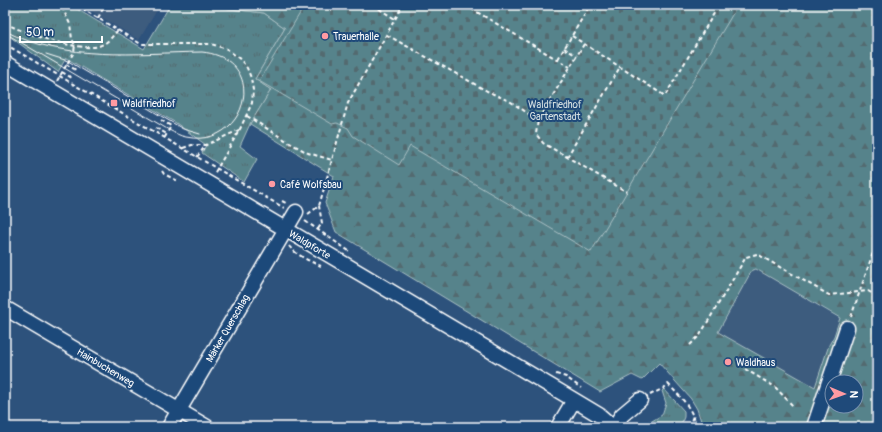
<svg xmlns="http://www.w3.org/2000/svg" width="882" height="432" viewBox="0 0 882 432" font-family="Pangolin,sans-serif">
	<defs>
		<pattern id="grass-tufts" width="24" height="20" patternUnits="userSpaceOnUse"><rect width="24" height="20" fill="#57838b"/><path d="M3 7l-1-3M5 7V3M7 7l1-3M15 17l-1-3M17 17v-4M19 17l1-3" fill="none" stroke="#526a6f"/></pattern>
		<pattern id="forest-firs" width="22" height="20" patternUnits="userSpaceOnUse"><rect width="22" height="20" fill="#57838b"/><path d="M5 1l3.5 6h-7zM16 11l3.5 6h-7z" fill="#526a6f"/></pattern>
		<pattern id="cemetery-stones" width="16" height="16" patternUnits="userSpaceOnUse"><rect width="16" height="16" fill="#57838b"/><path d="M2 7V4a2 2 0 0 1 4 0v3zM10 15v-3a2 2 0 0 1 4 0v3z" fill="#526a6f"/></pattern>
	</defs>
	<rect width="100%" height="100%" fill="#2d527c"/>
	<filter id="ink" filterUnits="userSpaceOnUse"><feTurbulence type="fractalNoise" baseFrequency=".025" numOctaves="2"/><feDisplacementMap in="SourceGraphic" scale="8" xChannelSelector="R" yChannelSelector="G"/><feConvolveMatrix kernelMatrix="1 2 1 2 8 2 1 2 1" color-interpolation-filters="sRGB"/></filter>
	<g filter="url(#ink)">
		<path fill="#3e5b7e" d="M81,5H160L139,40Z
			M756,269L840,319L829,345L815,387L718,332L752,270Z"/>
		<path fill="url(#grass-tufts)" stroke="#abc1c5" d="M5,5H70L144,49L170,5H197L264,13L285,28L255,79L271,90L250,124L240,146L257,159L244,182L202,153L206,145L176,123L66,58L58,72L5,33Z
			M664,389L684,411V417L680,427H624L626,424L652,421L662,415L666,403L662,391Z"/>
		<path fill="url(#forest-firs)" stroke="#abc1c5" fill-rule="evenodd" d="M197,5H877V427H703L697,409L691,399L659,363L642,380L632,375L600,392L336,232L325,203L334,176L250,124L271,90L255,79L285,28L264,13ZM756,269L840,318L834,336L829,345L815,387L718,332L752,270ZM832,382H856V406H832Z"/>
		<path fill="url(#cemetery-stones)" stroke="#abc1c5" d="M305,5H738L591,252L410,146L399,165L353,136L348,128L337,123L332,124L259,81Z"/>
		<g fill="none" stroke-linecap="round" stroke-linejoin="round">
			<g stroke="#fff" stroke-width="17">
				<path id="minor" d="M5,63L574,400L599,415L613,427
					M5,308L207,427
					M169,427L296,212
					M558,427L574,400
					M614,427L622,415L640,400
					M814,427L847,328"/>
			</g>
			<path stroke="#fff" stroke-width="2" stroke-dasharray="4 3" stroke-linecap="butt" d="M76,5L141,44H211L227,49L241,60L247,68L251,78L253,90L252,103L240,129L214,174
				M373,5L395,19
				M465,5L570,67
				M98,18L105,5
				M5,23C23,33 79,52 99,46C108,43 112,37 118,30
				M387,35L487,91L511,102L538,120
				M572,36L665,96L719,5
				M5,44L284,208
				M584,44L538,120L536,134L543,143L627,192
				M564,48L577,56
				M558,59L590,5
				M66,64L76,70
				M62,72L72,78
				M57,81L74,52L75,45L72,39L70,24L61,5
				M247,116L290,143L308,153L332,160
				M161,120L171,126L164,139
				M156,128L167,134
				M183,148L192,145H206L239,130
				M197,157L206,145
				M567,157L620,67
				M162,171L164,174L178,181
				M282,201L288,204
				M308,214L319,206L348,103L403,5
				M305,221L349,251
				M318,229L322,223L319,206
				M289,246C296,255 311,262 321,266
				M851,317L877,241
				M690,345L700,335L746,257L757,254L829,295L868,291L877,296
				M745,369L775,387L794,407
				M556,374L566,377L581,388
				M650,395L664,388L668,384C683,400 690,405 697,427
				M689,427L693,416"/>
			<use href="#minor" stroke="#1f4a7a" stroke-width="14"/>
			<path stroke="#fff" stroke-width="1" d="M5,31C66,62 136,53 202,52C271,59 247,150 186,137C180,136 175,133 169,130L5,33
				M46,54L68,61L183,129L200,134"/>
		</g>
	</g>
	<g fill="#ff9aa2" stroke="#1f4a7a" stroke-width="1.5">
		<circle cx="325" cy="36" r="4"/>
		<rect x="110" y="99" width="8" height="8" rx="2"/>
		<circle cx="272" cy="184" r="4"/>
		<circle cx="728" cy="362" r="4"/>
	</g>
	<g text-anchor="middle" stroke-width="4" stroke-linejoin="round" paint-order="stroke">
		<g font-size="10" fill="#fff" stroke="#1f4a7a" text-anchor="start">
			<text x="333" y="40">Trauerhalle</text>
			<text x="122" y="107">Waldfriedhof</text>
			<text x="280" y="188">Café Wolfsbau</text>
			<text x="736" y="366">Waldhaus</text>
		</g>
		<g font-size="10" fill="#d5e0e2" stroke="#1f4a7a">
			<text x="555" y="108">Waldfriedhof<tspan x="555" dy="12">Gartenstadt</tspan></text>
		</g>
		<g font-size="10" fill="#fff" stroke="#1f4a7a">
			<text transform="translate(310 244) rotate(31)" y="4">Waldpforte</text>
			<text transform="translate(227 328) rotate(-60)" y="4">Märker Querschlag</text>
			<text transform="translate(106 367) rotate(31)" y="4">Hainbuchenweg</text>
		</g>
	</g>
	<rect width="882" height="432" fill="none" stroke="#1f4a7a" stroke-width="20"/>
	<rect x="10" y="10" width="862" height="412" fill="none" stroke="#fff" stroke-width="1.5" filter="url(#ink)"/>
	<g transform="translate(844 394) rotate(92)"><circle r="19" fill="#1f4a7a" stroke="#7992af"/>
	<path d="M0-3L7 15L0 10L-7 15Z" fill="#ff9aa2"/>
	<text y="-6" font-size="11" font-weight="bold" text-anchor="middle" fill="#ffffff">N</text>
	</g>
	<path d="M20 36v6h82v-6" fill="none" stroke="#ffffff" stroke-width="2"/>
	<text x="26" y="36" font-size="12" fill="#ffffff" stroke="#1f4a7a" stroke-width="3" paint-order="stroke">50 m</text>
</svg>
